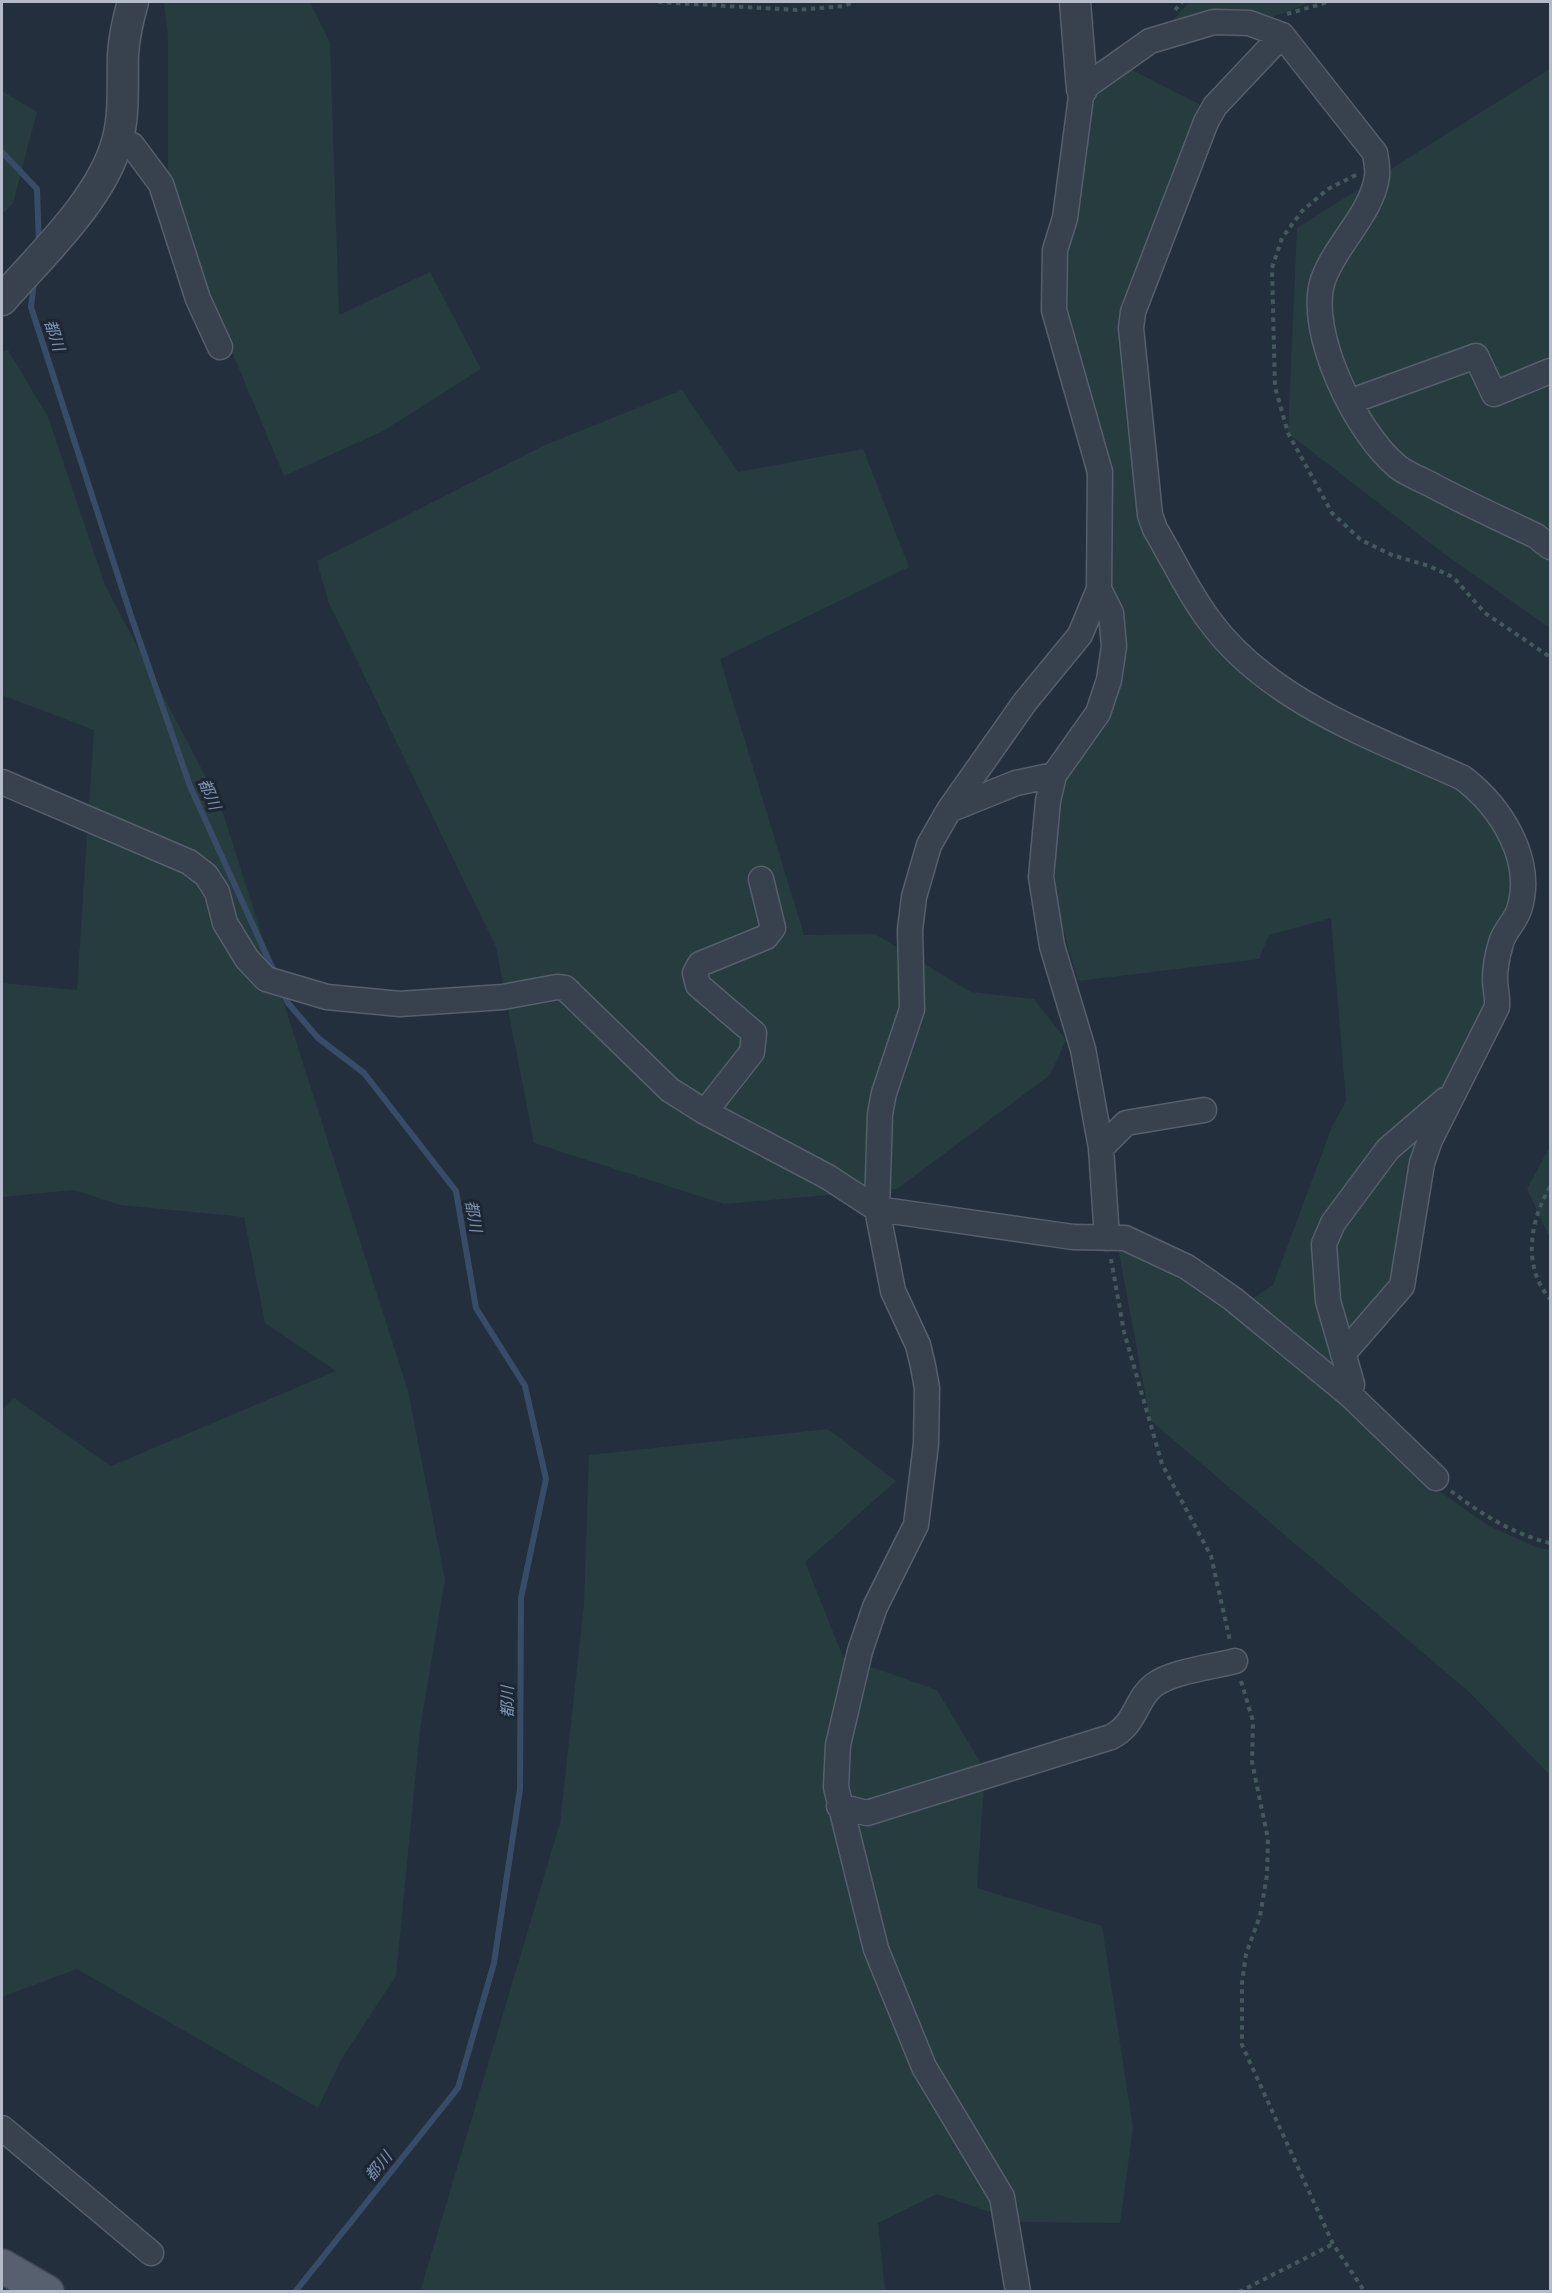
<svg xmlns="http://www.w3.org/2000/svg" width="1552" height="2293" viewBox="0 0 1552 2293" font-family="Figtree,'Noto Sans JP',sans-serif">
	<rect width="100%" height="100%" fill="#242f3e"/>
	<path fill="#263c3f" d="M164,2H310L330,43L339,315L430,272L481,369L383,431L284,476L168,199V37Z
		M1189,2H1312L1269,18L1165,30Z
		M1126,67L1205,107L1125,320L1145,518L1234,655L1431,769L1488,811L1515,871L1490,992L1454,1084L1393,1289L1343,1378L1247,1302L1273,1285L1332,1127L1346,1101L1331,918L1269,935L1259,959L1078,981L1047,874L1065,772L1107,714L1097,544L1056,300L1090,103Z
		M1550,69V628L1443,553L1288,433L1297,228Z
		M2,91L37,112L13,203L2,214Z
		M8,350L48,417L105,585L220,804L408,1391L445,1580L420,1730L396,1976L342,2058L318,2108L77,1969L2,1997V1410L14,1398L111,1466L336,1371L265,1323L244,1217L120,1205L74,1190L2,1197V983L77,990L94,730L2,695V351Z
		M682,390L738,472L863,449L909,567L720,659L804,935L875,934L971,992L1034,999L1066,1040L1050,1075L897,1189L724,1204L534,1143L496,947L328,601L317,561L545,445Z
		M1550,1146V1238L1527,1189Z
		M1118,1247L1167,1263L1315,1374L1429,1484L1489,1526L1536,1547L1550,1550V1775L1469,1692L1150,1420Z
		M828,1429L896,1481L805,1562L843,1657L937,1690L985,1770L977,1888L1102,1926L1133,2128L1120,2223L1020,2222L937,2194L878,2223L885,2291L420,2292L560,1823L584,1604L589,1455Z"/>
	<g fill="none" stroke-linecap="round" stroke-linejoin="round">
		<path stroke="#394c67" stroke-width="6" d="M2,152L37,189L39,245
			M34,282L31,307L131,616L190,786L275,974
			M283,992L288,1003L318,1038L364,1073L456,1191L476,1308L525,1386L546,1479L521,1598L520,1789L494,1963L458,2088L295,2292"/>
		<g stroke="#565f6c" stroke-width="27">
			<path id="minor" d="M1282,35L1215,106L1206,122L1133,312L1131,328L1150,515L1155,529C1173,559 1188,592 1209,620C1269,702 1373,737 1463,778C1501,807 1535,860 1519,910C1515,922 1504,931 1501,943C1498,953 1495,969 1495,979C1495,989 1498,996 1497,1007L1430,1140L1422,1163L1402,1286L1343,1354
				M117,142L132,145L161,184L198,299L220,347
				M1349,402L1476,356L1494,394L1550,371
				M1099,589L1111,613L1114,646L1109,680L1098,713L1054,775L1048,801L1041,877L1052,946L1083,1049L1101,1148L1107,1238
				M2,782L189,862L206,875L217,892L225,923L247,959L266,979L327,997L400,1004L503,997L557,987L565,988L670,1090L705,1112L828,1177L877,1209L1073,1237L1125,1238L1187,1267L1233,1299L1350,1395L1436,1478
				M949,810L1016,783L1054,775
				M705,1112L752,1052L754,1033L698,985L695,973L700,964L766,937L773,928L761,879
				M1101,1148L1126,1123L1204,1110
				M1350,1395L1352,1384L1328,1301L1324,1244L1333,1223L1388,1149L1445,1100
				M839,1806L867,1813L1111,1737C1137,1724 1135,1699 1154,1685C1173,1671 1213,1667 1235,1661
				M2,2128L151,2253
				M1018,2292L1002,2197L924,2067L876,1949L836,1787L838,1745L860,1651L875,1607L916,1525L926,1444L927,1388L923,1366L918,1345L893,1291L877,1209L880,1114L884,1093L912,1009L910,930L914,897L929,845L949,810L1025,702L1080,635L1099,589L1100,472L1054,310L1055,250L1065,218L1082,89L1150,41L1214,22L1249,23L1282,35L1375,153C1376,160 1378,169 1377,176C1373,212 1335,245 1323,280C1306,332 1357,434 1398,467C1407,474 1420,479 1430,484C1465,503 1501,519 1536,536L1550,547"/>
		</g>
		<g stroke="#565f6c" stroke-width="33">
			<path id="tertiary" d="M1075,2L1082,89
				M2,300C41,255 101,200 117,142C125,114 122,84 123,55C124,38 128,19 133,2"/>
		</g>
		<g stroke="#414a57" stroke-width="36">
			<path id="primary" d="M2,2266L47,2292"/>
		</g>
		<path stroke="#44595c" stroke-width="4" stroke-dasharray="4.5 4.5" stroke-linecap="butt" d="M658,2L797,10L844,6L853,2
			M1175,10L1182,2
			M1287,14L1328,2
			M1356,175L1328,189L1302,211L1282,238L1272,268L1275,387L1288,433L1332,513L1361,540L1392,555L1429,566L1453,577L1485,613L1550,657
			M1550,1187C1530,1220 1522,1267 1550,1299
			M1111,1259L1124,1332L1162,1464L1211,1556L1230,1641
			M1451,1491C1481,1514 1513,1534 1550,1543
			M1241,1681L1253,1721L1252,1762L1268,1839L1267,1875L1260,1916L1246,1954L1242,1983V2045L1333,2244L1365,2292
			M1239,2292L1333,2244"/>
		<use href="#minor" stroke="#38414e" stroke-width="24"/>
		<use href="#tertiary" stroke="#38414e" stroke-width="30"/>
		<use href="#primary" stroke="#56606e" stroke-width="33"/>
	</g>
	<g text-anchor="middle" stroke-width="6" stroke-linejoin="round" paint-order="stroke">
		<g font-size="16" font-style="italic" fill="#7c92b1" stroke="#1d2633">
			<text transform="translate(55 335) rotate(72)" y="6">都川</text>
			<text transform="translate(210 794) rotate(67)" y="6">都川</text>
			<text transform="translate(474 1216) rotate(80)" y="6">都川</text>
			<text transform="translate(507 1702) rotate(-90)" y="6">都川</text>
			<text transform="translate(378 2166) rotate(-51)" y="6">都川</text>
		</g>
	</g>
	<rect width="1552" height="2293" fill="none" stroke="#b4bcc9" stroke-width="6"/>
</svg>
